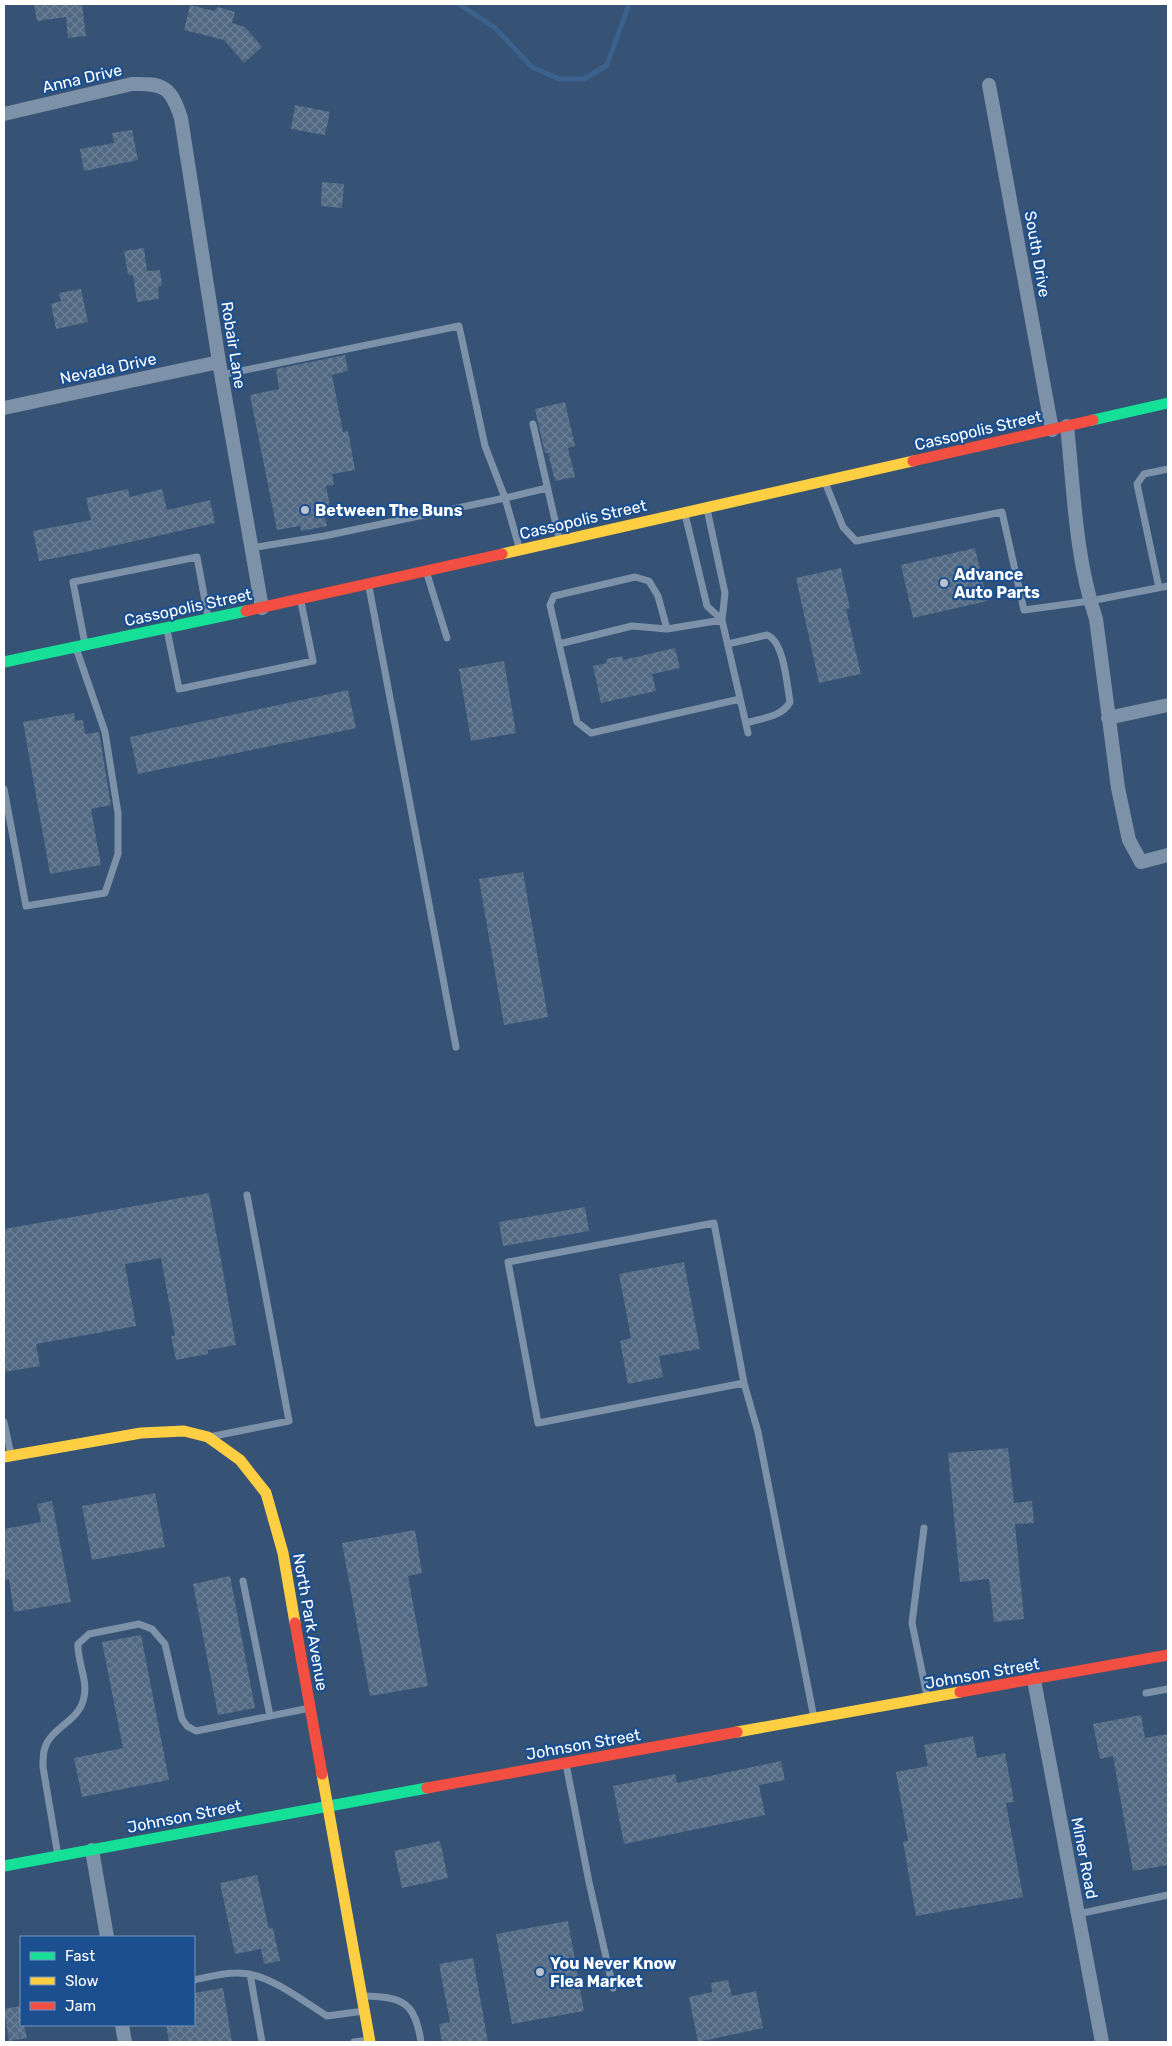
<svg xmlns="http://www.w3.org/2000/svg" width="1172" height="2046" viewBox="0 0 1172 2046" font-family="Rubik,sans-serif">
	<defs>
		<pattern id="building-cross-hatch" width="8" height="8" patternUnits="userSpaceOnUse" patternTransform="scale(1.25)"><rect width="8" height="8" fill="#526984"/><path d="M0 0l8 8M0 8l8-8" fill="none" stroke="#6c8096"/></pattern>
	</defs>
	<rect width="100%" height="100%" fill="#365274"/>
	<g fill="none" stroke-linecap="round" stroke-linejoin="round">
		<path stroke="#3b618d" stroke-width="5" d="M459,4L494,27L532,67L559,79H584L607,65L629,4"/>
	</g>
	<path fill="url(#building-cross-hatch)" d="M34,4H82L86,36L68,38L66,17L37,21Z
		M190,5L214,11L218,7L235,12L232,23L245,27L262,47L244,63L224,40L184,30Z
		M295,105L330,112L325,135L291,129Z
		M132,130L138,160L84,171L80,149L114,143L112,133Z
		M322,182L344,184L342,208L321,206Z
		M144,248L147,271L160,270L162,286L158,287L159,299L137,302L133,275H128L124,251Z
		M81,289L88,322L56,329L51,304L61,301L59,293Z
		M345,355L348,371L332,375L343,432L348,431L355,470L332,474L334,485L326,486L331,512L324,513L327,526L301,531L300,526L277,530L250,395L279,389L276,369Z
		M565,402L575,446L568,448L575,477L555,481L548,453H545L535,409Z
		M128,489L130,497L162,489L167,510L210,500L215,523L86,552L39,561L33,531L91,520L86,498Z
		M975,548L987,601L913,618L901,565Z
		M841,568L850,608L846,609L861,674L819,683L796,578Z
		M675,648L680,668L652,674L656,691L601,703L593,666L607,663L606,659L622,656L623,660Z
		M504,661L516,733L471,741L459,669Z
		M348,690L356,728L138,774L130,737Z
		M74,713L75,721L83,720L85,734L99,732L111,805L91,809L101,865L50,874L23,722Z
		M523,872L548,1017L504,1025L479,879Z
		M209,1193L236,1345L208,1350V1354L176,1360L171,1336H175L161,1258L125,1264L136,1326L36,1344L40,1366L4,1372V1229Z
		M585,1207L589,1231L503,1246L499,1222Z
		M684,1262L700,1349L659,1356L663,1377L628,1384L620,1341L631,1338L619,1274Z
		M1008,1448L1014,1503L1032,1501L1034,1523L1015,1524L1024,1619L994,1622L989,1579L960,1582L948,1453Z
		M155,1493L165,1547L92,1560L82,1506Z
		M52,1501L71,1602L14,1612L9,1579L4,1580V1529L41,1522L37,1504Z
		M415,1530L422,1573L408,1576L428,1686L370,1696L342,1543Z
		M230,1576L255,1708L218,1715L193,1584Z
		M141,1635L169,1780L82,1797L74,1758L123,1748L102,1642Z
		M1141,1715L1145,1738L1168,1734V1865L1133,1871L1113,1756L1100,1759L1093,1724Z
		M973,1736L977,1758L1005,1753L1014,1802L1006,1803L1023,1897L916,1916L903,1842L908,1841L896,1772L928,1766L924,1745Z
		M781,1761L785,1780L759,1785L765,1815L624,1844L613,1786L675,1774L677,1783Z
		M440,1841L448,1878L402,1888L394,1851Z
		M257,1875L269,1929L273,1928L280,1961L264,1964L261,1949L235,1954L220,1883Z
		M568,1921L584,2011L512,2024L496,1934Z
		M473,1958L488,2042H442L439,2024L450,2022L439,1964Z
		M728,1980L732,1996L756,1991L763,2028L698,2042L689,1997L712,1992L711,1983Z
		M223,1988L232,2042H169L166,2025H194V1993Z
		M21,2006V2025H24L27,2038L9,2041L4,2009Z"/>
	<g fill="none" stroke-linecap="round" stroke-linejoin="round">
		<path stroke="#7d92a8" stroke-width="7" d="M221,375L459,326L485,446L505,498L547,488
			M533,424L559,538
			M825,482L843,527L856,541L1002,512L1024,610L1090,601L1168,586
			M707,509L725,593L722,620L748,733
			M685,514L707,606L722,620
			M251,548L324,536L505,498L519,547
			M427,574L447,638
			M369,587L456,1047
			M1159,588L1137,484L1144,474L1168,469
			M722,620L667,629L658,596L649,581L635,577L554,596L550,605L577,722L591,733L740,699
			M167,630L179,689L313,661L301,602
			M85,644L73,582L197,557L208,617
			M559,644L632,626L667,629
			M728,644L767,635C784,641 787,685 790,702C782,717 762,718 746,723
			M4,789L26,906L105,893L118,854V813L105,732L76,648
			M744,1383L538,1423L508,1262L714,1223L744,1383L758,1432L814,1718
			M4,1422L11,1455
			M214,1436L289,1421L247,1195
			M924,1528L912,1623L927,1696
			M243,1581L270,1716
			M1146,1693L1168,1689
			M566,1764L589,1882L613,1988
			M58,1856L43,1767C43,1762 43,1756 44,1751C49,1727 80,1722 84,1697C88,1680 77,1661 78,1644L89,1634L139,1624L152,1629L165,1644L182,1719L187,1726L196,1731L310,1708
			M1078,1914L1168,1895
			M250,1974L262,2042
			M194,1980C208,1977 222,1973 236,1973C266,1971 303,2001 327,2016L364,2011
			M364,1996C403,1997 415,2002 421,2042
			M354,2042L369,2040"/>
		<path stroke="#7d92a8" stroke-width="14" d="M989,85L1052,430
			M4,114L132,84C164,83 171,87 181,118L219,362L262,608
			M4,408L219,362
			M1067,426C1074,490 1075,557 1096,619L1118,788L1129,840L1141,862L1168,855
			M1108,718L1168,705
			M1034,1680L1102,2042
			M92,1850L107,1937
			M122,2025L125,2042"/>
		<path stroke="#16e098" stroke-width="11" d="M1093,420L1168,403
			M4,662L246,611
			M4,1866L427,1788"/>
		<path stroke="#ffcf43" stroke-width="11" d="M502,554L913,461
			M4,1457L141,1433L184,1431L208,1437L240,1460L266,1493L283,1553L295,1623
			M737,1732L960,1692
			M322,1774L370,2042"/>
		<path stroke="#f24e42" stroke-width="11" d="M913,461L1093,420
			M246,611L502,554
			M295,1623L322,1774
			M960,1692L1168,1655
			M427,1788L737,1732"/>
	</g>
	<g fill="#b9c2ce" stroke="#1b4f8f" stroke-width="2">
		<circle cx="305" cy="510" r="5"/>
		<circle cx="944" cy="583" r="5"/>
		<circle cx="540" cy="1972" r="5"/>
	</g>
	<g text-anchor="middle" stroke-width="4.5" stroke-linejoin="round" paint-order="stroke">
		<g font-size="16" fill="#fff" stroke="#1b4f8f">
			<text transform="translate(82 78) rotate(-13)" y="6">Anna Drive</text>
			<text transform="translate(1038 254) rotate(80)" y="6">South Drive</text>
			<text transform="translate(234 345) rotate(81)" y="6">Robair Lane</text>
			<text transform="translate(108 368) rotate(-12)" y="6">Nevada Drive</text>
			<text transform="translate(978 430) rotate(-13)" y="6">Cassopolis Street</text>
			<text transform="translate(583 519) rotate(-13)" y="6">Cassopolis Street</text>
			<text transform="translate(188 607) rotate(-12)" y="6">Cassopolis Street</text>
			<text transform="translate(311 1622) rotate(80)" y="6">North Park Avenue</text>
			<text transform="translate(982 1673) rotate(-10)" y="6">Johnson Street</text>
			<text transform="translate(583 1744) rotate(-10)" y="6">Johnson Street</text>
			<text transform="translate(184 1816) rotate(-11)" y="6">Johnson Street</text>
			<text transform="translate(1085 1858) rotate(79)" y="6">Miner Road</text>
		</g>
		<g font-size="16" font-weight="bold" fill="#fff" stroke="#1b4f8f" text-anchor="start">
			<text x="315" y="516">Between The Buns</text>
			<text x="954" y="580">Advance<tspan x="954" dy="18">Auto Parts</tspan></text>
			<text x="550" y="1969">You Never Know<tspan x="550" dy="18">Flea Market</tspan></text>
		</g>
	</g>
	<rect width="1172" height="2046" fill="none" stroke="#ffffff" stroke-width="10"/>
	<rect x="20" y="1936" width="175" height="90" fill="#1b4f8f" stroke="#7695bc"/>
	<rect x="30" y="1952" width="25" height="8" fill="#16e098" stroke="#7695bc"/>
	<text x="65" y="1961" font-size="15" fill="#ffffff">Fast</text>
	<rect x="30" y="1977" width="25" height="8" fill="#ffcf43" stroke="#7695bc"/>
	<text x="65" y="1986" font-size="15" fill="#ffffff">Slow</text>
	<rect x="30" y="2002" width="25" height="8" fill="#f24e42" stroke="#7695bc"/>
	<text x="65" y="2011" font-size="15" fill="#ffffff">Jam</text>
</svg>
